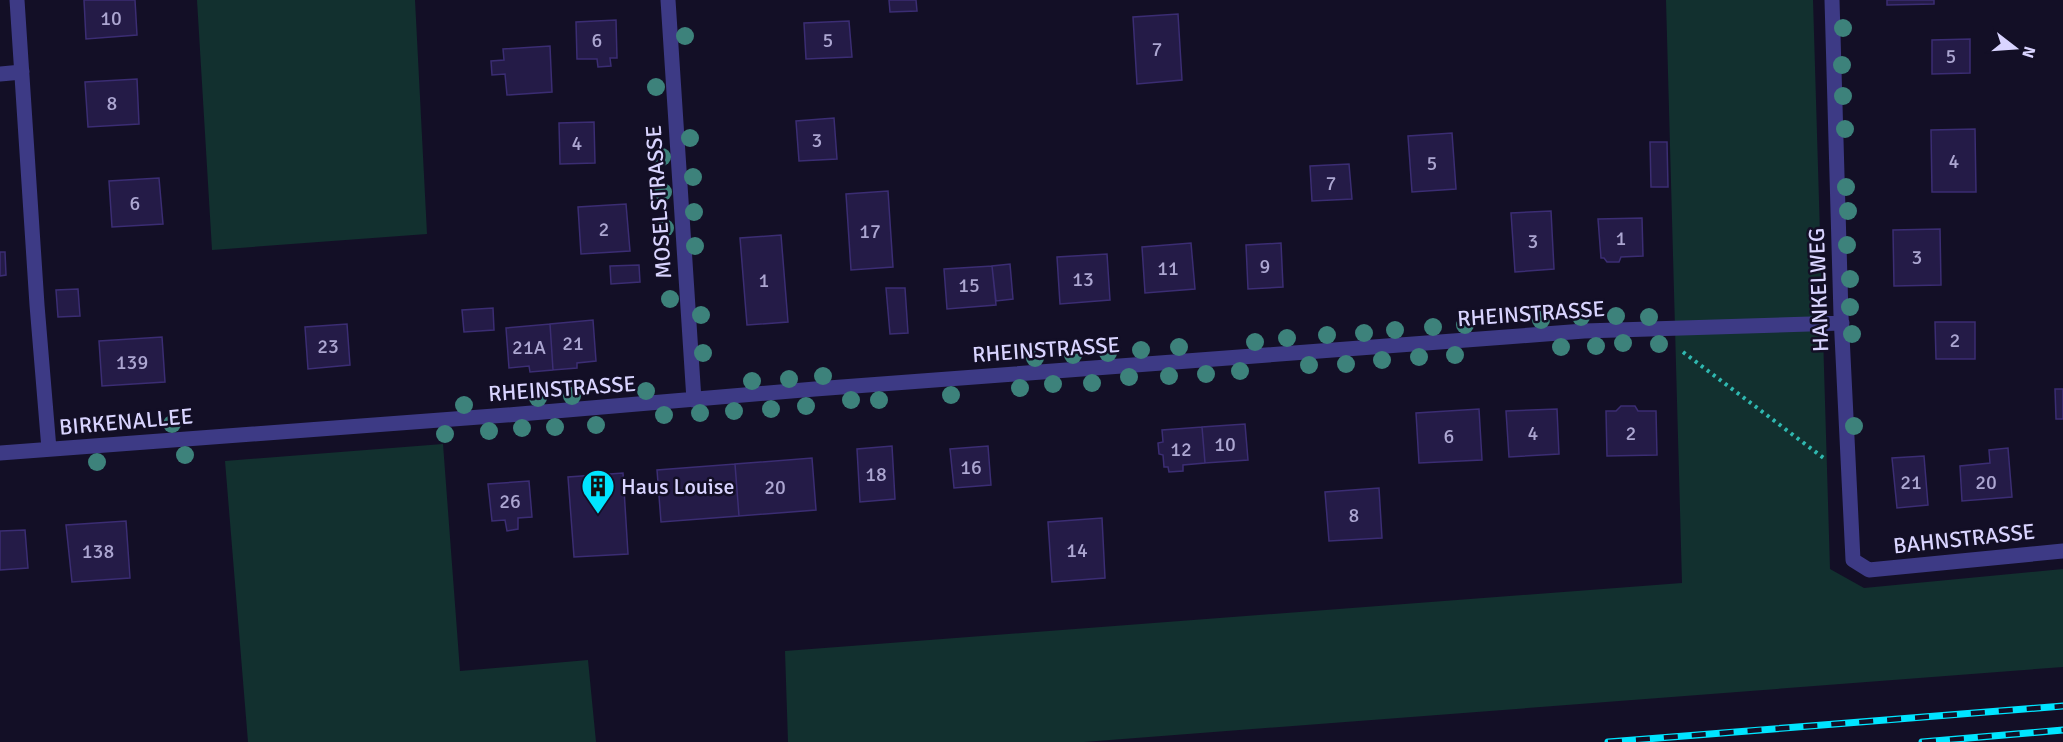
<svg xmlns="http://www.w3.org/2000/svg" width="2063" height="742" viewBox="0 0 2063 742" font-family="Signika,sans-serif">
	<rect width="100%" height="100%" fill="#130f26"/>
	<path fill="#12302f" d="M197,0H415L427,234L212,250Z
		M1666,0H1813L1830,569L1864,588L2063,569V667L1084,742H788L785,651L1682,583Z
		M443,444L460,671L588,660L596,742H248L225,461Z"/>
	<path fill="#241b47" stroke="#3b2d73" stroke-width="1.5" d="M84,0H135L137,35L86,39Z
		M889,0H916L917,11L890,12Z
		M1887,0H1934V4L1887,5Z
		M1178,14L1182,80L1137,84L1133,17Z
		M616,20L617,58H610L611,66L598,67L597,59H577L576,22Z
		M849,21L852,57L806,59L804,23Z
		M1970,39V73L1932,74V40Z
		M550,46L552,92L507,95L505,74L492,75L491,61L504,60L503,49Z
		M137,79L139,124L88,127L85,82Z
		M834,118L837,159L799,161L796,121Z
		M594,122L595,163L560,164L559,123Z
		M1975,129L1976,192H1932L1931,130Z
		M1452,133L1456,189L1412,192L1408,136Z
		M1650,142H1667L1668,187H1651Z
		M1349,164L1352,199L1312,201L1310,166Z
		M159,178L163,224L112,227L109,181Z
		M888,191L893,267L851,270L846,194Z
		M626,204L630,251L581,254L578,207Z
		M1551,211L1554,269L1515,272L1511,213Z
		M1642,218L1643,256L1621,257L1619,262H1607L1604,258H1601L1598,219Z
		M1940,229L1941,285L1894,286L1893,230Z
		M781,235L788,322L747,325L740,238Z
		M1191,243L1195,289L1145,293L1142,247Z
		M1281,243L1283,287L1248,289L1246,245Z
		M0,252H5L6,275L0,276Z
		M1107,254L1110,300L1060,304L1057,257Z
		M1010,264L1013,299L996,301L992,266Z
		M639,265L640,282L611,284L610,266Z
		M992,266L996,305L947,309L944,269Z
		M886,288H905L908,333L890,334Z
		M78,289L80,316L58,317L56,290Z
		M493,308L494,330L464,332L462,310Z
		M593,320L596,361L577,363V368L553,370L550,324Z
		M1935,322H1975V359H1936Z
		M347,324L350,365L308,369L305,327Z
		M550,324L553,370L530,372L529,366L509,368L506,328Z
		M162,337L165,382L102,386L99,341Z
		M2055,389H2063V419H2056Z
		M1621,406H1635L1638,411H1656L1657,455L1607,456L1606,411H1616Z
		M1479,409L1482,460L1419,463L1416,413Z
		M1557,409L1559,454L1509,457L1506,411Z
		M1245,424L1248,460L1205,463L1202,427Z
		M1202,427L1205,463L1183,465V471L1169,472L1168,467H1164L1163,455L1159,454L1158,443L1163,442L1162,430Z
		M892,446L895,499L860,502L857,449Z
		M988,446L991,485L954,488L950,449Z
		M2008,448L2012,497L1962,501L1960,466L1990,463L1989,450Z
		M1924,456L1928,505L1897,508L1892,458Z
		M812,458L816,510L739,516L735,464Z
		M735,464L739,516L661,522L657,470Z
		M623,473L628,554L574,557L568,477Z
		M529,481L532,517L518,518V529L507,531L505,520L492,521L488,484Z
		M1379,488L1382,538L1329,541L1325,492Z
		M1102,518L1105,578L1052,582L1048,522Z
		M126,521L130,578L72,582L66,525Z
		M25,530L28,568L0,570V531Z"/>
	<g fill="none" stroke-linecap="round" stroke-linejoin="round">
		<path stroke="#2fb8b0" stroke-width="4" stroke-dasharray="3 4.5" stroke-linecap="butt" d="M1683,352L1825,459"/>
		<path stroke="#3d3a85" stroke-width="15" d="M17,0L37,305L49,449
			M668,0L694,400
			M1832,0L1841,315L1853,560L1869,570L2063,551
			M0,74L22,72
			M0,453L520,414L815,389L1506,337L1584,331L1842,323"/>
		<g stroke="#00e5ff" stroke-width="7">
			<path id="rail" d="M1608,742L2063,706
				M1922,742L2063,730"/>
		</g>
		<use href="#rail" stroke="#130f26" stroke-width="4.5" stroke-dasharray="14" stroke-linecap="butt"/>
	</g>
	<g fill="#3d827b">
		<circle cx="1843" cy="28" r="9"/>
		<circle cx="685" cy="36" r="9"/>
		<circle cx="1842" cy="65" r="9"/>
		<circle cx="656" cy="87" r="9"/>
		<circle cx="1843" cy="96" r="9"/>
		<circle cx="1845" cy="129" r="9"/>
		<circle cx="690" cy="138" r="9"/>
		<circle cx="662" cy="157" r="9"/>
		<circle cx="693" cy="177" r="9"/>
		<circle cx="1846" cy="187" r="9"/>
		<circle cx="663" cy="192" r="9"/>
		<circle cx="1848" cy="211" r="9"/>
		<circle cx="694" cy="212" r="9"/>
		<circle cx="665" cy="228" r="9"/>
		<circle cx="1847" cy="245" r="9"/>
		<circle cx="695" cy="246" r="9"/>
		<circle cx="1850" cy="279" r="9"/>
		<circle cx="670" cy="299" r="9"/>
		<circle cx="1850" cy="307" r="9"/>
		<circle cx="701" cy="315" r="9"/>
		<circle cx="1616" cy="316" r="9"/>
		<circle cx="1581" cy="317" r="9"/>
		<circle cx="1649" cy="317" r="9"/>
		<circle cx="1541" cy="320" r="9"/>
		<circle cx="1465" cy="325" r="9"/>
		<circle cx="1433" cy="327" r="9"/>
		<circle cx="1395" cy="330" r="9"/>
		<circle cx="1364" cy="333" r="9"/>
		<circle cx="1852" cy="334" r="9"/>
		<circle cx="1327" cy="335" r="9"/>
		<circle cx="1287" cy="338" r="9"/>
		<circle cx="1255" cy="342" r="9"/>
		<circle cx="1623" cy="343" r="9"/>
		<circle cx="1659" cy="344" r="9"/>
		<circle cx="1596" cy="346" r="9"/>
		<circle cx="1179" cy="347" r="9"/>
		<circle cx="1561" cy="347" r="9"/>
		<circle cx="1141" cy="350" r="9"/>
		<circle cx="703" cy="353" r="9"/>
		<circle cx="1108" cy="353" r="9"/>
		<circle cx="1073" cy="355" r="9"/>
		<circle cx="1455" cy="355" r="9"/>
		<circle cx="1419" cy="357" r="9"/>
		<circle cx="1035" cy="358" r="9"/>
		<circle cx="1382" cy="360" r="9"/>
		<circle cx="1346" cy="364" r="9"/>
		<circle cx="1309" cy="365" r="9"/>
		<circle cx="1240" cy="371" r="9"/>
		<circle cx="1206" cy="374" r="9"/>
		<circle cx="823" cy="376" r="9"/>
		<circle cx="1169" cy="376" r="9"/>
		<circle cx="1129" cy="377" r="9"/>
		<circle cx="789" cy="379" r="9"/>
		<circle cx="752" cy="381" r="9"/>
		<circle cx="1092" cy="383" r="9"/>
		<circle cx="1053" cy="384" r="9"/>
		<circle cx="1020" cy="388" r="9"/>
		<circle cx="646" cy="391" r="9"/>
		<circle cx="951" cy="395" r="9"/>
		<circle cx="572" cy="396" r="9"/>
		<circle cx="538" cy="398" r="9"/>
		<circle cx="851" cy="400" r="9"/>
		<circle cx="879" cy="400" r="9"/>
		<circle cx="464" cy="405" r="9"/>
		<circle cx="806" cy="406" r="9"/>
		<circle cx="771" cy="409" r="9"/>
		<circle cx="734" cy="411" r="9"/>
		<circle cx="700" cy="413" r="9"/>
		<circle cx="664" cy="415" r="9"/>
		<circle cx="172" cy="424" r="9"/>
		<circle cx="596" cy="425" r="9"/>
		<circle cx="1854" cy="426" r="9"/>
		<circle cx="555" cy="427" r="9"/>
		<circle cx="522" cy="428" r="9"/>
		<circle cx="489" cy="431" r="9"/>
		<circle cx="445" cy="434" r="9"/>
		<circle cx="185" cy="455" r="9"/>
		<circle cx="97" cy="462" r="9"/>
	</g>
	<defs>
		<g id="building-pin" transform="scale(1.725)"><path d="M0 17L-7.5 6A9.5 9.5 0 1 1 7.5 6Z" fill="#00e5ff" stroke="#130f26"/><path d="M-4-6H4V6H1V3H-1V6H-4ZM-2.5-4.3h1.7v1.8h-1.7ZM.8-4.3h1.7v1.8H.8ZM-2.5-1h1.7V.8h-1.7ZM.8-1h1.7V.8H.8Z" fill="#111"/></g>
	</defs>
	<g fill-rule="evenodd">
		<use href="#building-pin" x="598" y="486"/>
	</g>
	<g text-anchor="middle" stroke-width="5" stroke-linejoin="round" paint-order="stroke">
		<g font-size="20" fill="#aca6d1">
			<text x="111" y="25">10</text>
			<text x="597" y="47">6</text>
			<text x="828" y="47">5</text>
			<text x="1157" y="56">7</text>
			<text x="1951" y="63">5</text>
			<text x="112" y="110">8</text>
			<text x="817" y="147">3</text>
			<text x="577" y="150">4</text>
			<text x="1954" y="168">4</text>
			<text x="1432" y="170">5</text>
			<text x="1331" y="190">7</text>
			<text x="135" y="210">6</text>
			<text x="604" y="236">2</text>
			<text x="870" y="238">17</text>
			<text x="1621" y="245">1</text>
			<text x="1533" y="248">3</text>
			<text x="1917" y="264">3</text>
			<text x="1265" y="273">9</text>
			<text x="1168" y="275">11</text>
			<text x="1083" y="286">13</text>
			<text x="764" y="287">1</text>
			<text x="969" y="292">15</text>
			<text x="1955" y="347">2</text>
			<text x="573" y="350">21</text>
			<text x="328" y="353">23</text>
			<text x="529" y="354">21A</text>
			<text x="132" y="369">139</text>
			<text x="1533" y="440">4</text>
			<text x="1631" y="440">2</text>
			<text x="1449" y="443">6</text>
			<text x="1225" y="451">10</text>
			<text x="1181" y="456">12</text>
			<text x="971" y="474">16</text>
			<text x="876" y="481">18</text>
			<text x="1911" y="489">21</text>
			<text x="1986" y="489">20</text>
			<text x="775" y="494">20</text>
			<text x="510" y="508">26</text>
			<text x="1354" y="522">8</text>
			<text x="1077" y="557">14</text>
			<text x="98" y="558">138</text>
		</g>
		<g font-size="22" fill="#d9d4ff" stroke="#130f26">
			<text transform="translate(658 202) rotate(-94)" y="8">MOSELSTRASSE</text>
			<text transform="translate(1818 290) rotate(-92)" y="8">HANKELWEG</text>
			<text transform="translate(1531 313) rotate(-4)" y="8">RHEINSTRASSE</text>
			<text transform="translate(1046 349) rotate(-4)" y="8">RHEINSTRASSE</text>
			<text transform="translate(562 388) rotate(-4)" y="8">RHEINSTRASSE</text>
			<text transform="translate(126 421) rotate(-5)" y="8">BIRKENALLEE</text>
			<text transform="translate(1964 538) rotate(-6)" y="8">BAHNSTRASSE</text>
		</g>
		<g font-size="22" fill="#d9d4ff" stroke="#130f26" text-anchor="start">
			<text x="621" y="494">Haus Louise</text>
		</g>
	</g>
	<g transform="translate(2015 48) rotate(107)" stroke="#130f26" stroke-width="4.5" paint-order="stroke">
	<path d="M0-4.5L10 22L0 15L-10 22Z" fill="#d9d4ff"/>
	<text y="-9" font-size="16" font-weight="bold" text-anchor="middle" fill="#d9d4ff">N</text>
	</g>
</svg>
